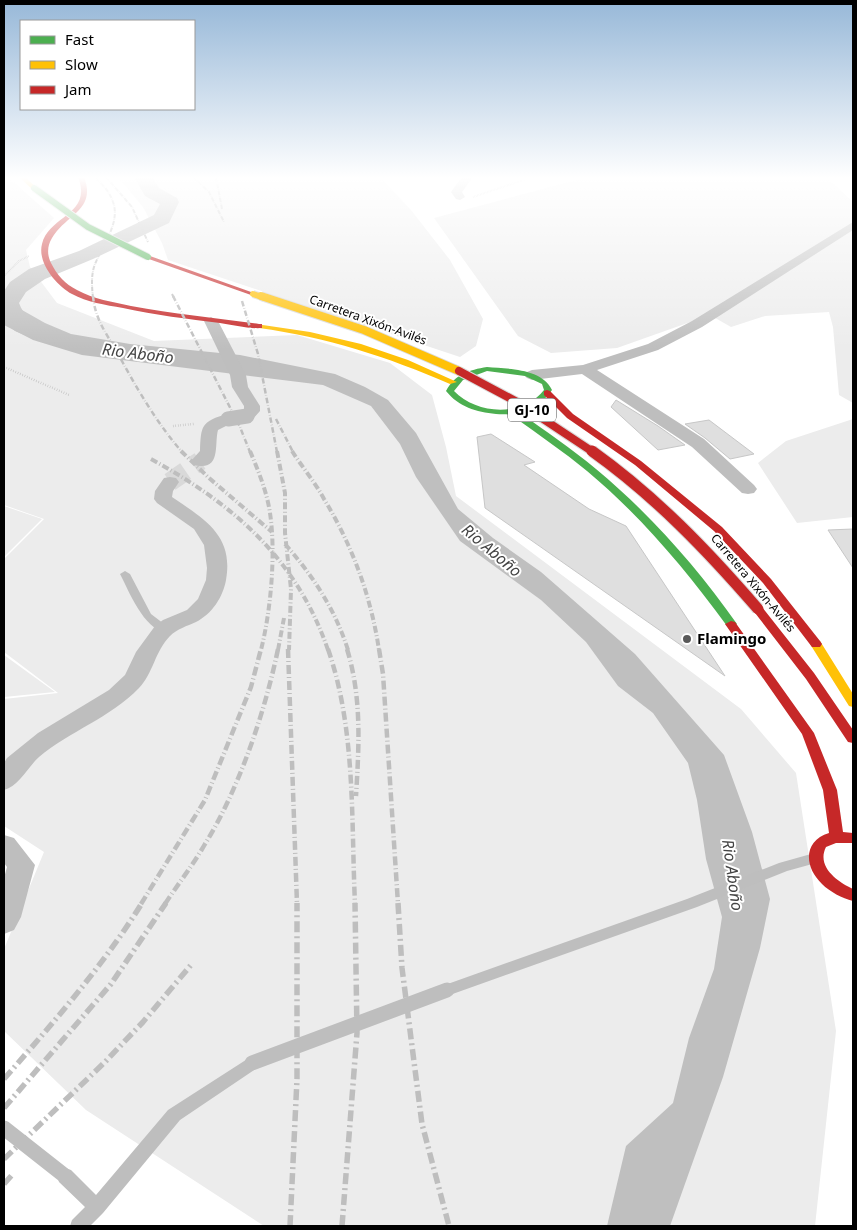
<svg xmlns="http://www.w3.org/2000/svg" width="857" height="1230" viewBox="0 0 857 1230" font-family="'Noto Sans',sans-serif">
	<rect width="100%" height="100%" fill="#fff"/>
	<path fill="#ececec" d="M4,177H8L54,218L26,250L30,267L57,303L154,341L297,335L390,363L432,395L446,447L456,496L741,709L796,773L836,1031L815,1226H264L86,1110L4,1031V949L44,852L4,826V699L58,693L4,652V559L44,519L4,505Z
		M118,177H380L411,210L450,260L483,319L476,346L460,357L168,260L162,243L143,207Z
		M587,177H826L853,202V403L839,395L833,327L829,312L765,316L731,327L710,315L617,348L551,353L518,336L434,218Z
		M853,419V517L797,523L758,463L786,441Z
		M4,506L42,519L4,557Z
		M4,655L55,692L4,697Z"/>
	<path fill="#bfbfbf" d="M22,310L45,323L71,334L130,344L240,355L335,374L365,387L388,400L416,433L458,509L493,538L541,572L635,654L724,755L752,832L770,899L760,948L723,1077L670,1226H607L626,1146L673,1103L689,1038L714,969L722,917L706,859L697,800L688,763L653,713L618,686L586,642L541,600L460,541L416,477L400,444L371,406L323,385L82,355L33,340L4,325V313Z"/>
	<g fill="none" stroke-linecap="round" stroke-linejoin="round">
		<path fill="#bfbfbf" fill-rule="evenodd" d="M134,177H152L159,188L177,198L179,202L169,223L93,259L45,279L26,292L19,303C29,330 51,321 62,337L59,342L50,344L34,339L15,331L5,322L4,291L10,282L29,269L79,251L154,215L160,204L145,196Z"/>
	</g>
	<path fill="#dfdfdf" stroke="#c7c7c7" d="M616,400L658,426L685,445L658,450L611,407Z
		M709,420L754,454L730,459L705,438L685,424Z
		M491,434L535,462L524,465L589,509L626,526L725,676L485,508L477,437Z
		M853,529V568L828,530Z"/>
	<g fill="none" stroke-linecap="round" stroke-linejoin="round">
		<path stroke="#d9d9d9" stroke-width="19" stroke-dasharray="19 10" stroke-linecap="butt" d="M170,482L200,461"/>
		<path stroke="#b9b9b9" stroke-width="2" stroke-dasharray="0.5 1" stroke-linecap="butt" d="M473,197L532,177
			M4,276L19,261L29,256"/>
		<path stroke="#b9b9b9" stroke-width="2.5" stroke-dasharray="0.5 2" stroke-linecap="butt" d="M4,367L69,395
			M173,426L194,424"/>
		<path fill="#bebebe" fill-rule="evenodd" d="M125,571L130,574L151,614L168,627L169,629L168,631C146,635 128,589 120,574Z
			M811,854L816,855L817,859L816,863L787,871L697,907L447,996L442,994L440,990L442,986L687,899L779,863Z
			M252,1056L257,1058L260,1063L257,1068L180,1120L103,1213L90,1226H70L72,1220L85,1207L59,1182L57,1176L59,1170L65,1168L71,1170L96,1195L168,1110Z"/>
		<path fill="#bebebe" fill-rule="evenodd" d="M462,177H473L462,192L465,197L460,200L456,199L451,192Z
			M853,222V230L702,327L658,350L597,370L704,439L754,485L757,489L754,493L748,494L742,493L692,447L582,374L532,380L527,378L524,375L527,372L532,370L583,365L648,344L692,321Z
			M211,317L218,321L246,375L248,387L260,406V411L253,419H241L239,416L244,410V406L232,387L230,375L204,321Z
			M228,414L234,416L236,419L234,422L218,430C214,444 222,472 194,465L191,461L200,451C201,426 201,421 228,414Z
			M170,477L176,478L179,482L173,491L172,497C204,519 234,535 226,580C223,597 212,614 196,622C187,626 177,629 170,636C155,651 153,674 139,688C110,718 70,731 39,757C27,768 19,786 4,790V763L7,758L38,733L109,690L125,675L136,652L155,626L163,620L187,610L198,599L206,580L207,568L204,545L194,529L157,503L154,499L155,491L164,478Z
			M4,835L14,838L35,865L21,917L14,930L4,934V878L7,867L4,863Z"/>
		<path fill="#4caf50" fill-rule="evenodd" d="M487,367C508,369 542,368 552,390C543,403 534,408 519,412C545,431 571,448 596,469C649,513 697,567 737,624L735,626H727C686,570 641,516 587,471C564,452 539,435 514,417C508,413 503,415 496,414C476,412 459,407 446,391C455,374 469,370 487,367ZM487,371L525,376L542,384L544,390C523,417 477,415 454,391L463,380Z"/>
		<path fill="#ffc107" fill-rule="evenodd" d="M19,177H25L37,188L32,189Z
			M256,324L310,332L361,344L408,360L457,382L450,384C388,357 326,337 259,328H256Z
			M816,640L820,641L853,694V707L849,706L810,644Z"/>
		<path fill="#c62828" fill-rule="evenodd" d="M78,177H84C97,210 65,215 52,238C47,246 47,255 51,263C57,275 65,284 77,290C93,299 113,302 131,306C174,314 216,318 259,324H262V328C249,329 233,325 220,323C188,319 155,315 123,308C105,305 87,302 72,294C57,286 37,263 42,244C49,215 93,215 78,177Z
			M146,256H150L257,294L251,295L146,258Z
			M547,390L550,391L573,414L641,461L722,527L771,579L820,641L822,644L820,647H812L763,583L714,531L635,465L567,418L544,395V391Z
			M758,606L762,607L814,673L853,730V743L848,742L806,679L752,609Z
			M731,621L735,622L814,733L837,790L843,832L853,833V843H836L826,847C816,867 838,882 853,889V901C842,898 830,892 822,884C804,867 803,841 829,833L823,790L802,734L725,624Z"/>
		<path stroke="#bebebe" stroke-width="2" stroke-dasharray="4.5 1 0.5 1" stroke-linecap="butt" d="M106,177L132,207L148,242
			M193,177L209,192L224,222
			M216,177L222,209
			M172,294L174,298
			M93,298C92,288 91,277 94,267C101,246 121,224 113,202C110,192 102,184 95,177"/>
		<path stroke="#bebebe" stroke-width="2.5" stroke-dasharray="5.5 2 0.5 2" stroke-linecap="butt" d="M93,296C95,319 106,333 117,352C136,387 156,422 182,452
			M173,296L240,427L250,452
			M242,301L258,354L277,452
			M276,419L293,452"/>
		<path stroke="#bebebe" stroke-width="4" stroke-dasharray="7 2.5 1 2.5" stroke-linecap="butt" d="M181,451L209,478L272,532
			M250,451C258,470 267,492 270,513C276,553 271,610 261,650
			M277,451L285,493V533L291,589L289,650
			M292,451C302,467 315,482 324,499C352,545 371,596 379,650
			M151,459C233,504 297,559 328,650
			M285,544C313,576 335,609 348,650
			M278,650L284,618"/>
		<path stroke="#bebebe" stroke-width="4.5" stroke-dasharray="9 3 1 3" stroke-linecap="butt" d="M288,649L297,904
			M328,649C356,730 351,819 355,904
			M347,649C362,698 359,746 356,796
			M379,649L383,674L398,904
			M141,904L205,800L251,687L261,649
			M165,904C178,884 193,865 205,844C239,789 265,712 278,649"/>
		<path stroke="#bebebe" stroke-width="5.5" stroke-dasharray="11 4 2 4" stroke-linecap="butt" d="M398,903L402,968L422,1124L449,1226
			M4,1079C53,1023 103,966 142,903
			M4,1108L111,984L166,903
			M4,1159L105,1062L143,1022L191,965
			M4,1184L12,1175
			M290,1226L297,1079V903
			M342,1226L357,1033L355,903"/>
		<g stroke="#dbdbdb" stroke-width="8" stroke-linecap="butt">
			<path id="fast-bridge" d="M34,188L88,227L148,257"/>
		</g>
		<g stroke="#dbdbdb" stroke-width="8" stroke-linecap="butt">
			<path id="slow-bridge-far1" d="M253,294L265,298"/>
		</g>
		<g stroke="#dbdbdb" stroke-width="10" stroke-linecap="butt">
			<path id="slow-bridge" d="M261,296L364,330L459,371"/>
		</g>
		<g stroke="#dbdbdb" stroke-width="10" stroke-linecap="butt">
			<path id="jam-bridge-far1" d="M459,371L519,403L593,452"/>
		</g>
		<g stroke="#dbdbdb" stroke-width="13" stroke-linecap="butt">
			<path id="jam-bridge" d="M592,451C655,496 707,550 758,609"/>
		</g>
		<path stroke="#bebebe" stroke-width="15" d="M252,1063L447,990
			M4,1128L65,1176"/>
		<path stroke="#bebebe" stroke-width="15" d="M228,419L247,416"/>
		<use href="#fast-bridge" stroke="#4caf50" stroke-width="6"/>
		<use href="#slow-bridge-far1" stroke="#ffc107" stroke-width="6"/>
		<use href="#slow-bridge" stroke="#ffc107" stroke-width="8"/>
		<use href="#jam-bridge-far1" stroke="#c62828" stroke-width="8"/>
		<use href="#jam-bridge" stroke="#c62828" stroke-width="11"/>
	</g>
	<linearGradient id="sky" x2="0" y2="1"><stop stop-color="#97b8d8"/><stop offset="0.51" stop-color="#fff"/><stop offset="1" stop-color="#fff" stop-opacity="0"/></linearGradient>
	<rect width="857" height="349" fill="url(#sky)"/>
	<circle fill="#595959" stroke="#fff" stroke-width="2" cx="687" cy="639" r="5"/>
	<g text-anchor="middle" stroke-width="4" stroke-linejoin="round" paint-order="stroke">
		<g font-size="12" fill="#000" stroke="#fff">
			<text transform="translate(368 320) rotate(20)" y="4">Carretera Xixón-Avilés</text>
			<text transform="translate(753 583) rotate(50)" y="4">Carretera Xixón-Avilés</text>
		</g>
		<rect fill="#fff" stroke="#4c4c4c" stroke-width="1" x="508" y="398.5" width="48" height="23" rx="4"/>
		<g font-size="14" font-weight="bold" fill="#000">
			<text x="532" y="415">GJ-10</text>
		</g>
		<g font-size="15" font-weight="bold" fill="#000" stroke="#fff" text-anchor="start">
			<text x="697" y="644">Flamingo</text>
		</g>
		<g font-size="16" font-style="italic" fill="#444" stroke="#fff">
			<text transform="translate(138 353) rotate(7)" y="6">Rio Aboño</text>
			<text transform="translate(492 550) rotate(40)" y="6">Rio Aboño</text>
			<text transform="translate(733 875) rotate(82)" y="6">Rio Aboño</text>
		</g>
	</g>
	<rect width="857" height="1230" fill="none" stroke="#000000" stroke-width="10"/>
	<rect x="20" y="20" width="175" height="90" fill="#ffffff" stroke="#999999"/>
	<rect x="30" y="36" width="25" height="8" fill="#4caf50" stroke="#999999"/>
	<text x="65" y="45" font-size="15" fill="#000000">Fast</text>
	<rect x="30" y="61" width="25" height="8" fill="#ffc107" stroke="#999999"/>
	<text x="65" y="70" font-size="15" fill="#000000">Slow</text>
	<rect x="30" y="86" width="25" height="8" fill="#c62828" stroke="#999999"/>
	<text x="65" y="95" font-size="15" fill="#000000">Jam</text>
</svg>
